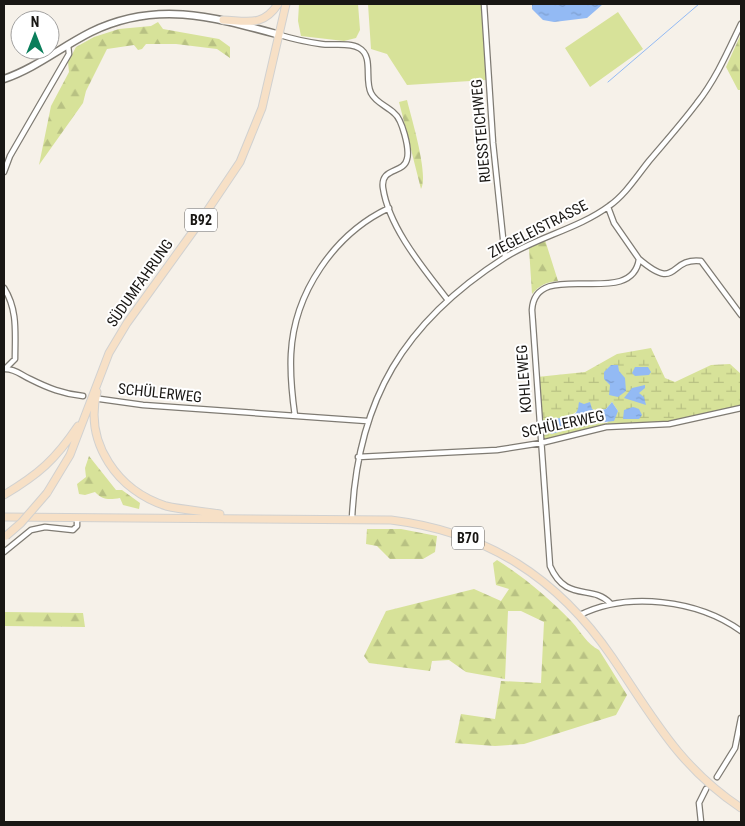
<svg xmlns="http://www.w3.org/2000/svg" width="745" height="826" viewBox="0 0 745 826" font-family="'Roboto Condensed',sans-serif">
	<defs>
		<pattern id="forest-firs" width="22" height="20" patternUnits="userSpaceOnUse" patternTransform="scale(1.25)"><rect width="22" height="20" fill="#d7e299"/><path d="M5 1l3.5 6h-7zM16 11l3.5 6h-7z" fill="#b8c183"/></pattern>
		<pattern id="wetland-marsh" width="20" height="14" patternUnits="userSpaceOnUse" patternTransform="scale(1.25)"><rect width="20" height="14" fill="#d7e299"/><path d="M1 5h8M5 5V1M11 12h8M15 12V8" fill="none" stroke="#b8c183"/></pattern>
		<pattern id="water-ripples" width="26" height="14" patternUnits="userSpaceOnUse" patternTransform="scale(1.25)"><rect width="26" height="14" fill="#93baf4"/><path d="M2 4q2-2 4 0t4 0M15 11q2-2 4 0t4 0" fill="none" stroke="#7e9fd0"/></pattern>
	</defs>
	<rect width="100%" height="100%" fill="#f6f1e9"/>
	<path fill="#d7e299" d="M299,4H358L360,30L356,38L344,41L301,36L298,21Z
		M368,4H482L486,80L407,85L387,54L371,49Z
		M618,12L643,49L590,87L565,48Z"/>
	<path fill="url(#forest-firs)" d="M158,22L163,29L219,39L230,47V58L217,49L176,44H146L142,49L138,50L134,45L107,49L86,91L83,103L39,165L51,106L69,72L68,62L76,47L94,37L119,29L151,26Z
		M741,34V90H738L726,67Z
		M407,100C411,117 429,175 421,189L399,102Z
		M545,240L558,281C546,282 540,285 532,294L529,248Z
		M89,456L116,490H122L140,503L139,509L123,505L120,498C109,500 102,500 95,492L85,495L79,494L77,484L86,477L85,468Z
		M367,529H401L437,536L435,552L423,559H390L377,546L366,544Z
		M497,560C525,578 550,599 572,622C581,632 587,644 599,650L627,695L616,715L524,744L495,746L455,743L461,714L495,719L501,681L541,683L544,622L521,611H508L505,679L466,672L449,660L432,661L430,671L369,663L364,656L386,611L474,589L501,601L509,589L496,585L493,563Z
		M4,612L83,613L85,627L4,626Z"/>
	<path fill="url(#wetland-marsh)" fill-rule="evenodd" d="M651,348L665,378L675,382L711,365L730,364L741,374V408L669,424L626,425L541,443L537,377L585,372L617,354ZM609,369L618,397L604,373ZM612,402L618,411L607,423L587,424L551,434L556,418L564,419L578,411L606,409Z"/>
	<path fill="url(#water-ripples)" d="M532,4H603L587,18L554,22L543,20L532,9Z
		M611,365H618L619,371L625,378L626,391L618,397L609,395L610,385L604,379V372Z
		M635,367H648L651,372L649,375L635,376L632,373Z
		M645,385V388L639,393L644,397L646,405L624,398L632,388Z
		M579,402L584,404L590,402L592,409L596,411L606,409L612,402L618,411L614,421L587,424L551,434L552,424L556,418C562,419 574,418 577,411C579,408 578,405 579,402Z
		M633,407L639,409L642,415L639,419H623L624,410Z"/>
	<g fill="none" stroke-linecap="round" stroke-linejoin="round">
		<path stroke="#93baf4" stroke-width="1" d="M608,82L699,4"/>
		<g stroke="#7f7b73" stroke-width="7">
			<path id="street" d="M484,4L493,143L505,257
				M280,35C293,39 307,42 321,44C332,46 349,42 359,48C374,56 364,80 371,93C376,103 387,106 394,113C402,119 410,149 407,159C404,174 380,167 383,188C389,228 424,269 447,299
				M4,172L10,156L69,54L68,45
				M608,207L614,223L639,259C632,311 535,256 532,310L550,566C566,603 592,584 610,603
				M639,259C679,293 668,257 701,261L741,315
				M4,288C18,310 15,333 15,359L6,368
				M5,369C16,369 21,375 30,379C48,388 63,394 83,396
				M100,399L143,405L367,421
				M295,416C292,395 290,375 291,354C294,293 334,234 389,208
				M358,457L497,450L541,443L606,427L669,424L741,408
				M352,519C357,400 404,322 504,258C537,237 578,229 609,206C625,195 637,176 649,161C665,142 682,123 697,103C716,79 728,51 741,24
				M4,552L31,530L45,527L73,530L77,526V518
				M580,615C628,591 698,600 741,631
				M717,777L735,748L741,718
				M701,822L699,803L706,789"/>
		</g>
		<g stroke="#7f7b73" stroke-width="9">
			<path id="secondary" d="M4,79C36,68 61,47 91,32C157,0 214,17 280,35"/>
		</g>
		<g stroke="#d1d1d0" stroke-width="9">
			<path id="primary" d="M223,20C248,21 263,27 278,4
				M97,392C84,443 118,491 166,506C183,510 203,511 220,514
				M47,493L70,455L109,353L127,323L197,226L240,162L262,108L286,4
				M4,495C39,474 55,460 78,426
				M4,517L391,520C487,532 558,578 612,657C653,717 678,766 741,808"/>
		</g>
		<use href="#street" stroke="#fff" stroke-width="4.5"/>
		<use href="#secondary" stroke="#fff" stroke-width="6"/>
		<use href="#primary" stroke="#f7e0c6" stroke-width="7"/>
		<g stroke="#d1d1d0" stroke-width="9" stroke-linecap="butt">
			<path id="primary-bridge" d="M6,536L21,523L47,493"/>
		</g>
		<use href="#primary-bridge" stroke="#f7e0c6" stroke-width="7"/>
	</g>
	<g text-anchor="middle" stroke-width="4" stroke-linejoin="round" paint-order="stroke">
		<g fill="#fff" stroke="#5e5d5a" stroke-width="1">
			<rect x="185" y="208.5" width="32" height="23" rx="4"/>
			<rect x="452" y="526.5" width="32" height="23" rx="4"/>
		</g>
		<g font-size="14" font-weight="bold" fill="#191714">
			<text x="201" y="225">B92</text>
			<text x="468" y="543">B70</text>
		</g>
		<g font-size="15" fill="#191714" stroke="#fff">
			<text transform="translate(481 131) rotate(-95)" y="5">RUESSTEICHWEG</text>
			<text transform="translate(538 229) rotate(-27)" y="5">ZIEGELEISTRASSE</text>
			<text transform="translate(140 283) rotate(-55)" y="5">SÜDUMFAHRUNG</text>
			<text transform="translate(524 379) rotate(-94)" y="5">KOHLEWEG</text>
			<text transform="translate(160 393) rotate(6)" y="5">SCHÜLERWEG</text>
			<text transform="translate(563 424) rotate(-12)" y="5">SCHÜLERWEG</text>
		</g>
	</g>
	<rect width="745" height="826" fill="none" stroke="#191714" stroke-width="10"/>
	<g transform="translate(35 35)"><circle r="24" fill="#ffffff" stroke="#a3a2a1"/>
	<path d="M0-4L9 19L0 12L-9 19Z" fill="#0a7e5b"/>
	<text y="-8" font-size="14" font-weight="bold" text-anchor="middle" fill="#191714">N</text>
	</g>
</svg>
